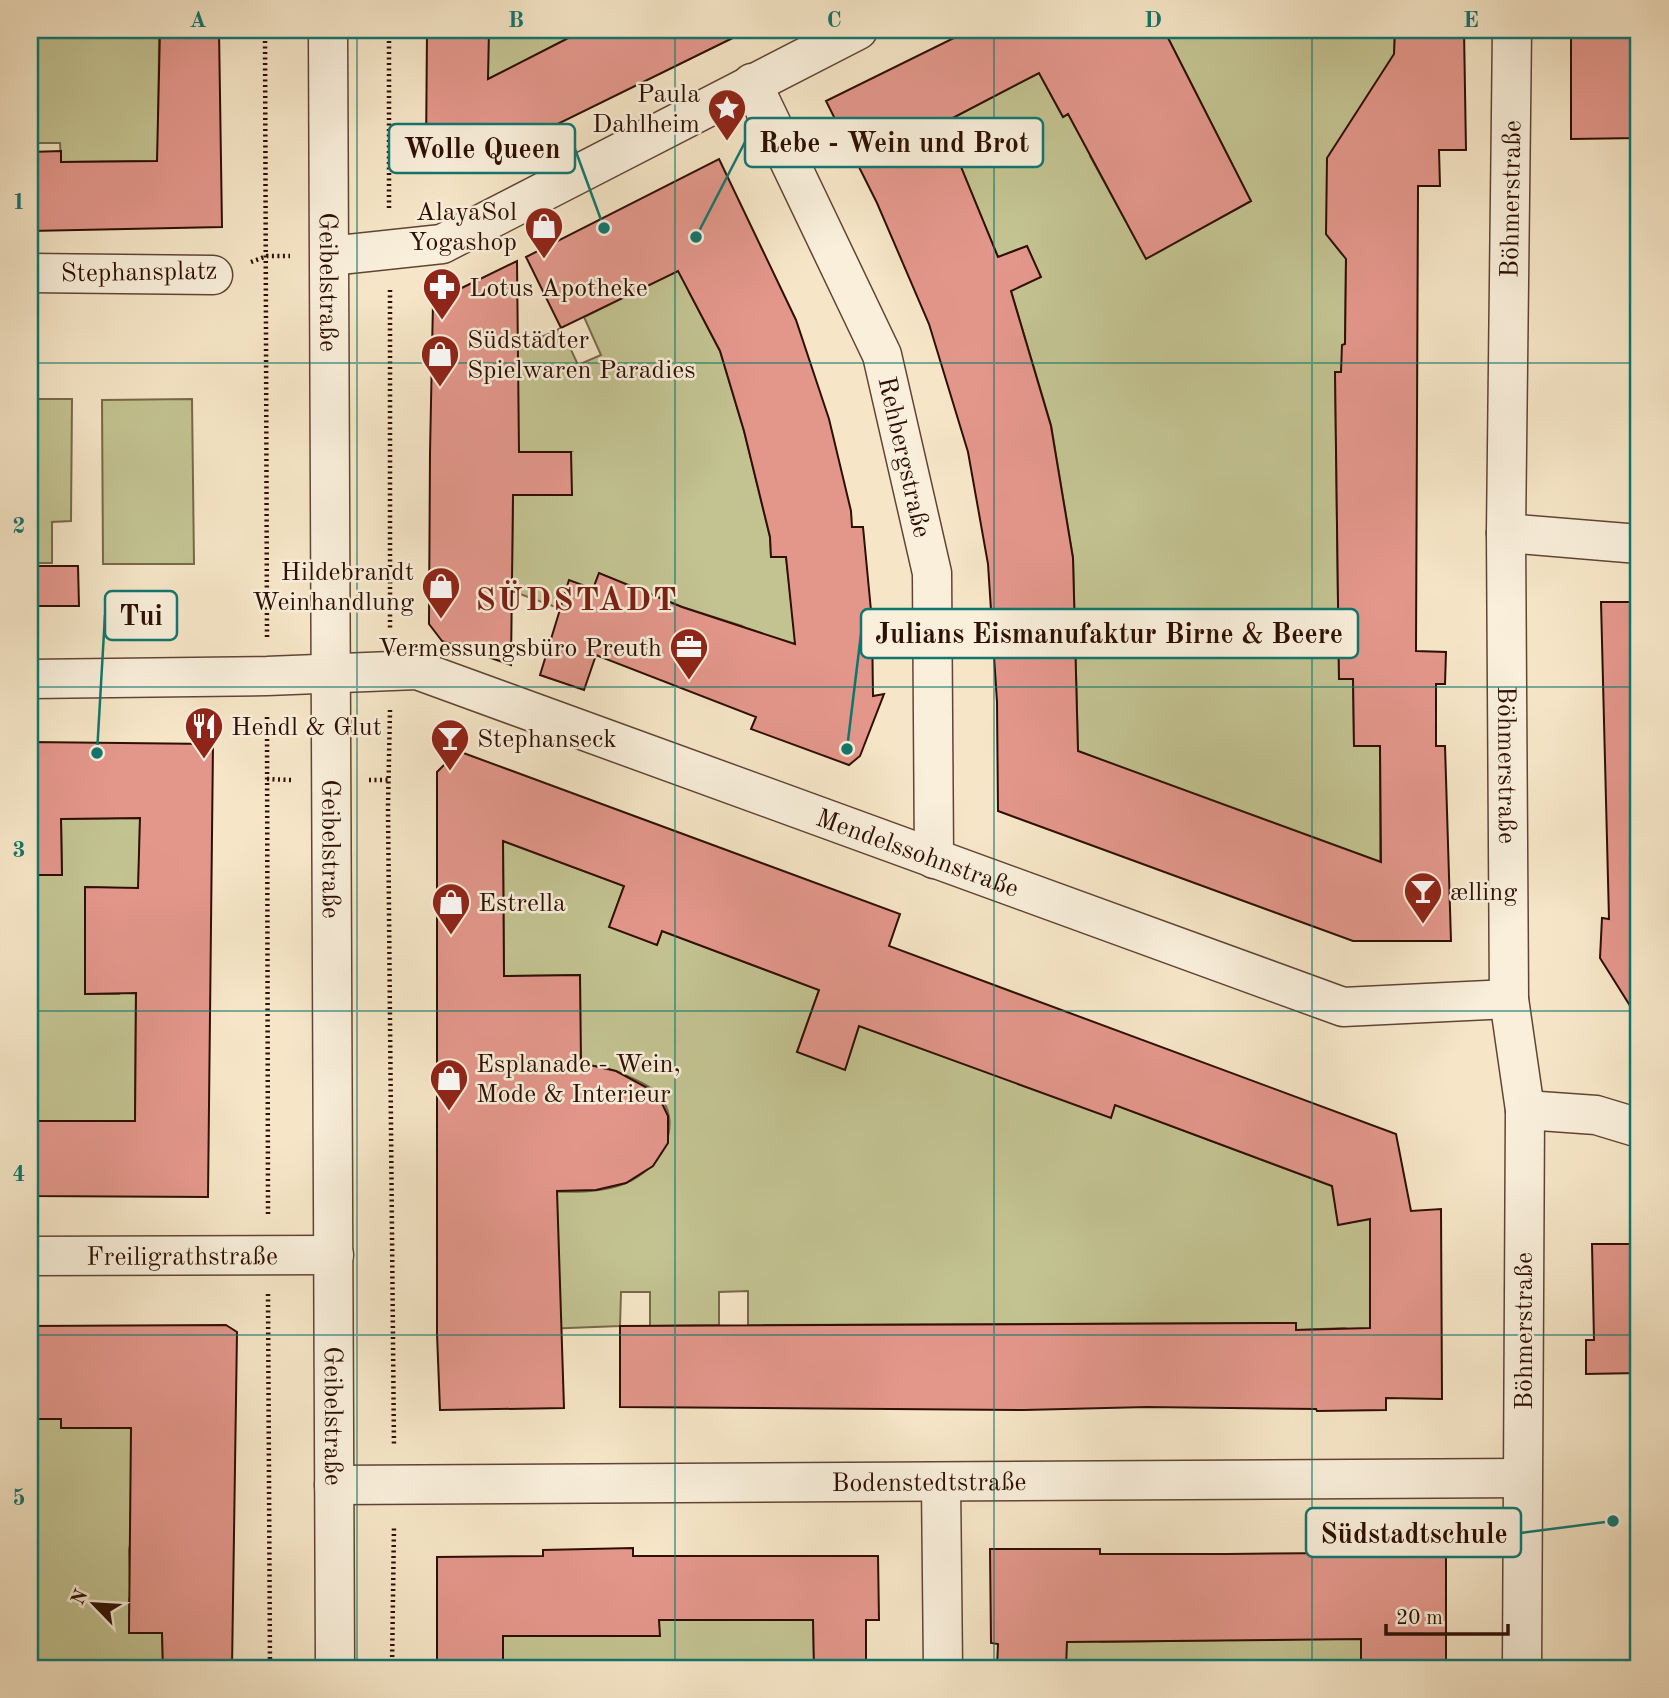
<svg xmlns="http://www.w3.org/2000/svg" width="1669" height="1698" viewBox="0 0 1669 1698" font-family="'Old Standard TT',serif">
	<rect width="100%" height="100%" fill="#f6e6c7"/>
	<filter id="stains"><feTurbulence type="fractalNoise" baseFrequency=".00286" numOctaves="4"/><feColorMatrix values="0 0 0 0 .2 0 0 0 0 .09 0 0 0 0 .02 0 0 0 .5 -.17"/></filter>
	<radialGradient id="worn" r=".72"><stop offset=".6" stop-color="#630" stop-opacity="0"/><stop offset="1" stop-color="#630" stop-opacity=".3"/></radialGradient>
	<path fill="#c3c391" stroke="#78694a" stroke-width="2" d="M30,30H132V35H159L158,161L61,162L60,143H37L36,152H30Z
		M489,30H584L479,84Z
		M1164,30H1395L1394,62L1326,234L1342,254H1346L1345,344L1341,372L1335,373L1339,679H1353L1354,746H1380V867L1078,751L1073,558L1051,425L1011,291L1040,276L1027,246L998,257L959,163L920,135L1039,73L1063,117L1096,98L1090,156L1146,258L1251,201Z
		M689,265V292L720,351L744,431L770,537L771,557H786L798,663L742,626L682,607L599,573L593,589L569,581L561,609L501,587L512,565L513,495L571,452H519L508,352L561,328L578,365L601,355L584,317Z
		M30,399H72L71,521L52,522V563H30Z
		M192,399L194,564H103L102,400Z
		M140,818L138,912L119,888L85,887V994H119L136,980L135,1121H30V875H62L61,819Z
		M503,841L624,886L610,926L657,945L662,931L819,990L797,1052L845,1069L859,1026L1115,1105L1332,1186L1339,1224L1370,1219V1290L1376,1336L1344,1328L1296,1330V1323L748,1325V1291L719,1292V1325L650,1326V1292H621L620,1326L543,1329L530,1192C561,1191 598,1195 626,1183C660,1169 687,1123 656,1092C646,1083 630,1077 618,1072C591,1062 561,1066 533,1066L580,1022V975L504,976Z
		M168,1398L129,1549L130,1585L158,1598L129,1599V1633H162L163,1668H30V1419H61V1427Z
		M659,1620H813L814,1660L811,1668H503V1625L571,1636H659Z
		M1066,1634L1102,1642L1361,1638V1668H1066Z"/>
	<path fill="#e3978b" stroke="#2e0f03" stroke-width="2" d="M160,30H219L222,227L30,231V152L61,151V162L157,161Z
		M427,30H489L488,79L584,30H749L462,171L426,155Z
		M970,30H1164L1251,201L1146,259L1068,114L1063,117L1039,73L943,123L998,257L1027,246L1041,277L1011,291L1051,426L1073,558L1078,751L1381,862L1380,746H1354L1353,679H1339L1335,372H1341L1342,345L1345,344L1346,259L1326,234L1327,158L1394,54L1395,30H1464L1466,150H1439L1440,186H1418L1416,651L1446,652L1445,684H1436V746H1445L1451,941H1353L998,811L997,702L988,564L968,452L929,324L877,203L826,101Z
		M1571,30H1634L1635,77H1639V138L1571,139Z
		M719,159L796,320L829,419L851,511L852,527H863L872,621L873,696L884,694L860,756L849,765L751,729L756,717L596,655L584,690L540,675L569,580L593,589L599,573L682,607L795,644L786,557H771L770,537L744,431L720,351L678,271L561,328L526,257Z
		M517,261L519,452H571L572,495H513L511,665L442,641L429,624L430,453L433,302Z
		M30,566H78L79,606H30Z
		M1601,602H1639V1020L1600,958L1602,918L1609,919Z
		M30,742L213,744L208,1197L30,1196V1121H135L136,993L85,994V887L138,888L140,818L61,819L62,875H30Z
		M458,751L900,914L889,946L1396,1134L1411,1211L1441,1209L1442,1399L1386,1398V1410L1317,1411L1316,1409L1147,1407L1024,1410L620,1407V1326L1296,1323V1330L1370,1328V1219L1338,1225L1332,1186L1115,1105L1111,1118L859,1026L845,1070L797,1052L819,990L662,931L657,945L609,927L624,886L503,841L504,976L580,975L581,1063L616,1071L657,1093L668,1116V1143L653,1166L626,1183L596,1190L557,1191L564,1408L440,1410L437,1334V772Z
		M1592,1244H1639V1373L1586,1374V1340H1594Z
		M226,1325L237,1332L232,1668H163L162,1633H129L131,1428H61V1419H30V1326Z
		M1446,1546V1668H1361V1639L1067,1642L1066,1668H997L998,1644L991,1643L990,1549H1100V1554H1227L1340,1553V1550H1361V1547Z
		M633,1548V1556H878L879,1620H866V1668H814L813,1620H659L660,1636H503V1668H437V1557L543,1556V1550Z"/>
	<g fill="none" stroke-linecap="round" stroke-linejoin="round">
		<g stroke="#604534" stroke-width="41">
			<g id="minor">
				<path id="s1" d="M328,30L335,1668"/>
				<path id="s2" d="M1512,30L1506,533L1509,999L1525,1110L1522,1668"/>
				<path id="s3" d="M752,83L882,355L932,573L934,859"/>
				<path d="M330,256L442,244L858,30"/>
				<path d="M30,273L213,275"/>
				<path d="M1506,533L1639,544"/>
				<path id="s4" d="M30,679L267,676L417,670L1343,1007L1509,999"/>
				<path d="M1525,1110L1596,1115L1639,1128"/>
				<path id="s5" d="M30,1256L334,1255"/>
				<path d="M941,1483L943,1668"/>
				<path id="s6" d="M334,1485L1522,1478"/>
			</g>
		</g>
		<path stroke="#2e0f03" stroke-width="4.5" stroke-dasharray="2 3.5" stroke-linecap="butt" d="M265,30L267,638
			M389,30V211
			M251,262L267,256H290
			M390,290V631
			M390,710L388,807L394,1447
			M267,717L268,1215
			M267,779L291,780
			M369,780H389
			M268,1294L270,1668
			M392,1668L394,1526"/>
		<use href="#minor" stroke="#f9efdb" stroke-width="38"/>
	</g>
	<path fill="none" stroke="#0f766e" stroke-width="2" stroke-opacity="0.55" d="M357,30V1668M675,30V1668M994,30V1668M1312,30V1668M30,363H1639M30,687H1639M30,1011H1639M30,1335H1639"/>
	<defs>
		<g id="sight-pin" transform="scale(2.0125)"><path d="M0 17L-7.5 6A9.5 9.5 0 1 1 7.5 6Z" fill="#8f2418" stroke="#f9efdb"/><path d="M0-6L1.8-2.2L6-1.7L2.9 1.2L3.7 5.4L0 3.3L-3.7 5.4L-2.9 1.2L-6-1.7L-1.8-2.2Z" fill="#fff"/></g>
		<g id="shop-pin" transform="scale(2.0125)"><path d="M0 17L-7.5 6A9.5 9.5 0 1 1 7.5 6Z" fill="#8f2418" stroke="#f9efdb"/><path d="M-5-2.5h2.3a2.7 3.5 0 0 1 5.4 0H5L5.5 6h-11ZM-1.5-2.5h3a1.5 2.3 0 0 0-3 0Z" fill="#fff"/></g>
		<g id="pharmacy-pin" transform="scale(2.0125)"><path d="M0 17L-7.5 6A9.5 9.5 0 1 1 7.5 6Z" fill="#8f2418" stroke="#f9efdb"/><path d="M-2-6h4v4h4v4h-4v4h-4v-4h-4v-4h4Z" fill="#fff"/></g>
		<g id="office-pin" transform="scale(2.0125)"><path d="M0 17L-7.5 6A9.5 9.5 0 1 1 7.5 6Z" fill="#8f2418" stroke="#f9efdb"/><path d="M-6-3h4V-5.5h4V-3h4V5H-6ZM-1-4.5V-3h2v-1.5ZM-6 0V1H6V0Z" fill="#fff"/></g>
		<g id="restaurant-pin" transform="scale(2.0125)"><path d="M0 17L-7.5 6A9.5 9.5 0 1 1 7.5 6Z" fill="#8f2418" stroke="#f9efdb"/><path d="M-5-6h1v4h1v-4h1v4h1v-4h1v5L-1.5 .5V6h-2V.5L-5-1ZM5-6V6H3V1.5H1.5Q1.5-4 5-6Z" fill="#fff"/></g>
		<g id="bar-pin" transform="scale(2.0125)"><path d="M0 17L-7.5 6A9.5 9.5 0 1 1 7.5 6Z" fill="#8f2418" stroke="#f9efdb"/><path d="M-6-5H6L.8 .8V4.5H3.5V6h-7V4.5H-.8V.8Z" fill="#fff"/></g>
	</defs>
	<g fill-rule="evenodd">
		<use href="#sight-pin" x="727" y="108"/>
		<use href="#shop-pin" x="544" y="226"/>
		<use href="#pharmacy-pin" x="442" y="287"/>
		<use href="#shop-pin" x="440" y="354"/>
		<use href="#shop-pin" x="441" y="586"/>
		<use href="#office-pin" x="689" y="647"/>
		<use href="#restaurant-pin" x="204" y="726"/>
		<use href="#bar-pin" x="450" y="738"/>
		<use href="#bar-pin" x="1423" y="891"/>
		<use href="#shop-pin" x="451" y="902"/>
		<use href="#shop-pin" x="449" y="1078"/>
	</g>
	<g text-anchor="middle" stroke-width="5" stroke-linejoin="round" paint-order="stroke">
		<g font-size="26" fill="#2e0f03" stroke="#f9efdb" text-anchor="start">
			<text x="700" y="102" text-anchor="end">Paula<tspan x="700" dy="30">Dahlheim</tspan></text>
			<text x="517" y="220" text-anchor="end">AlayaSol<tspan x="517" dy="30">Yogashop</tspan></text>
			<text x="469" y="296">Lotus Apotheke</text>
			<text x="467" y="348">Südstädter<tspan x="467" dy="30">Spielwaren Paradies</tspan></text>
			<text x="414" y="580" text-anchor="end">Hildebrandt<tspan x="414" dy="30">Weinhandlung</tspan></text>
			<text x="662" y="656" text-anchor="end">Vermessungsbüro Preuth</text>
			<text x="231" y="735">Hendl &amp; Glut</text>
			<text x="477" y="747">Stephanseck</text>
			<text x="1450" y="900">ælling</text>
			<text x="478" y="911">Estrella</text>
			<text x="476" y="1072">Esplanade - Wein,<tspan x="476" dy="30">Mode &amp; Interieur</tspan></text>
		</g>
		<g font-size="26" fill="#2e0f03" stroke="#f9efdb">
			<text transform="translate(1510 199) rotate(-89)" y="9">Böhmerstraße</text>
			<text transform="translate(139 271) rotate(-1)" y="9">Stephansplatz</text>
			<text dy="9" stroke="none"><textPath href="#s1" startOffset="252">Geibelstraße</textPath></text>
			<text dy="9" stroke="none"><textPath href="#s3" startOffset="406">Rehbergstraße</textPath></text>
			<text dy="9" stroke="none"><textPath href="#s2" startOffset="735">Böhmerstraße</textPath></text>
			<text dy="9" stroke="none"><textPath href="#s1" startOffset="819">Geibelstraße</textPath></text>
			<text dy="9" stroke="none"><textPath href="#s4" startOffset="920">Mendelssohnstraße</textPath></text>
			<text dy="9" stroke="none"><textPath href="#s5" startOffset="152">Freiligrathstraße</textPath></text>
			<text transform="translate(1523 1331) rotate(-90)" y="9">Böhmerstraße</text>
			<text dy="9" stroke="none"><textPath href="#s1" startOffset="1386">Geibelstraße</textPath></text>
			<text dy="9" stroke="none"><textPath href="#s6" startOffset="595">Bodenstedtstraße</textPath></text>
		</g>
		<g font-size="33" font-weight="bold" letter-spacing="2" fill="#7a1f14" stroke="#f9efdb">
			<text x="577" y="610">SÜDSTADT</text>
		</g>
	</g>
	<path fill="none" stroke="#0f766e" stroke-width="2.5" d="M696 237L745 142M604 228L575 149M97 753L105 615M847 749L861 634M1613 1521L1521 1533"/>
	<g fill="#0f766e" stroke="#f9efdb" stroke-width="2.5">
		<circle cx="696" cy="237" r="7"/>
		<circle cx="604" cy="228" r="7"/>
		<circle cx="97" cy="753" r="7"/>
		<circle cx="847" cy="749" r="7"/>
		<circle cx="1613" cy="1521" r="7"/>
	</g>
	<g fill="#f9efdb" stroke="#0f766e" stroke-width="2.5">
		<rect x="745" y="118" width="298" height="49" rx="7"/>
		<rect x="389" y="124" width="186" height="49" rx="7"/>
		<rect x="105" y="591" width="72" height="49" rx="7"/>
		<rect x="861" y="609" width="497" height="49" rx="7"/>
		<rect x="1306" y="1508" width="215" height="49" rx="7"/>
	</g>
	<g font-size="28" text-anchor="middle" font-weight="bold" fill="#2e0f03">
		<text x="894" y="152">Rebe - Wein und Brot</text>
		<text x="482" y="158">Wolle Queen</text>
		<text x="141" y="625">Tui</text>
		<text x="1109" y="643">Julians Eismanufaktur Birne &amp; Beere</text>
		<text x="1414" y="1543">Südstadtschule</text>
	</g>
	<rect width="1669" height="1698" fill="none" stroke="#f6e6c7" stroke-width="77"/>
	<g transform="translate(94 1604) rotate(295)" stroke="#f9efdb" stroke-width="5" paint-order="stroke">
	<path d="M0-5L12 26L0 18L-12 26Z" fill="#2e0f03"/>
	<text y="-10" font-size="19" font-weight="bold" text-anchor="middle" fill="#2e0f03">N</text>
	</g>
	<path d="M1386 1624v10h122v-10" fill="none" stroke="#2e0f03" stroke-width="3.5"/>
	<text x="1396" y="1624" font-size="21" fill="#2e0f03" stroke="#f9efdb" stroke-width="5" paint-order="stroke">20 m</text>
	<rect x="38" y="38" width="1592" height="1622" fill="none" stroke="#0f766e" stroke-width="2.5"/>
	<g font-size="23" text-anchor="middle" font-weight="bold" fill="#0f766e">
		<text x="198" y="27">A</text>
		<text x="516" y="27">B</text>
		<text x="834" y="27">C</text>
		<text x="1153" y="27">D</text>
		<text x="1471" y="27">E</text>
		<text x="19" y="209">1</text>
		<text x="19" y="533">2</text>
		<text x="19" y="857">3</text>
		<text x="19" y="1181">4</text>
		<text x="19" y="1505">5</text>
	</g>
	<rect width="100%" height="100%" filter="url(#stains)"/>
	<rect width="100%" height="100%" fill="url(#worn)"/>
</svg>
